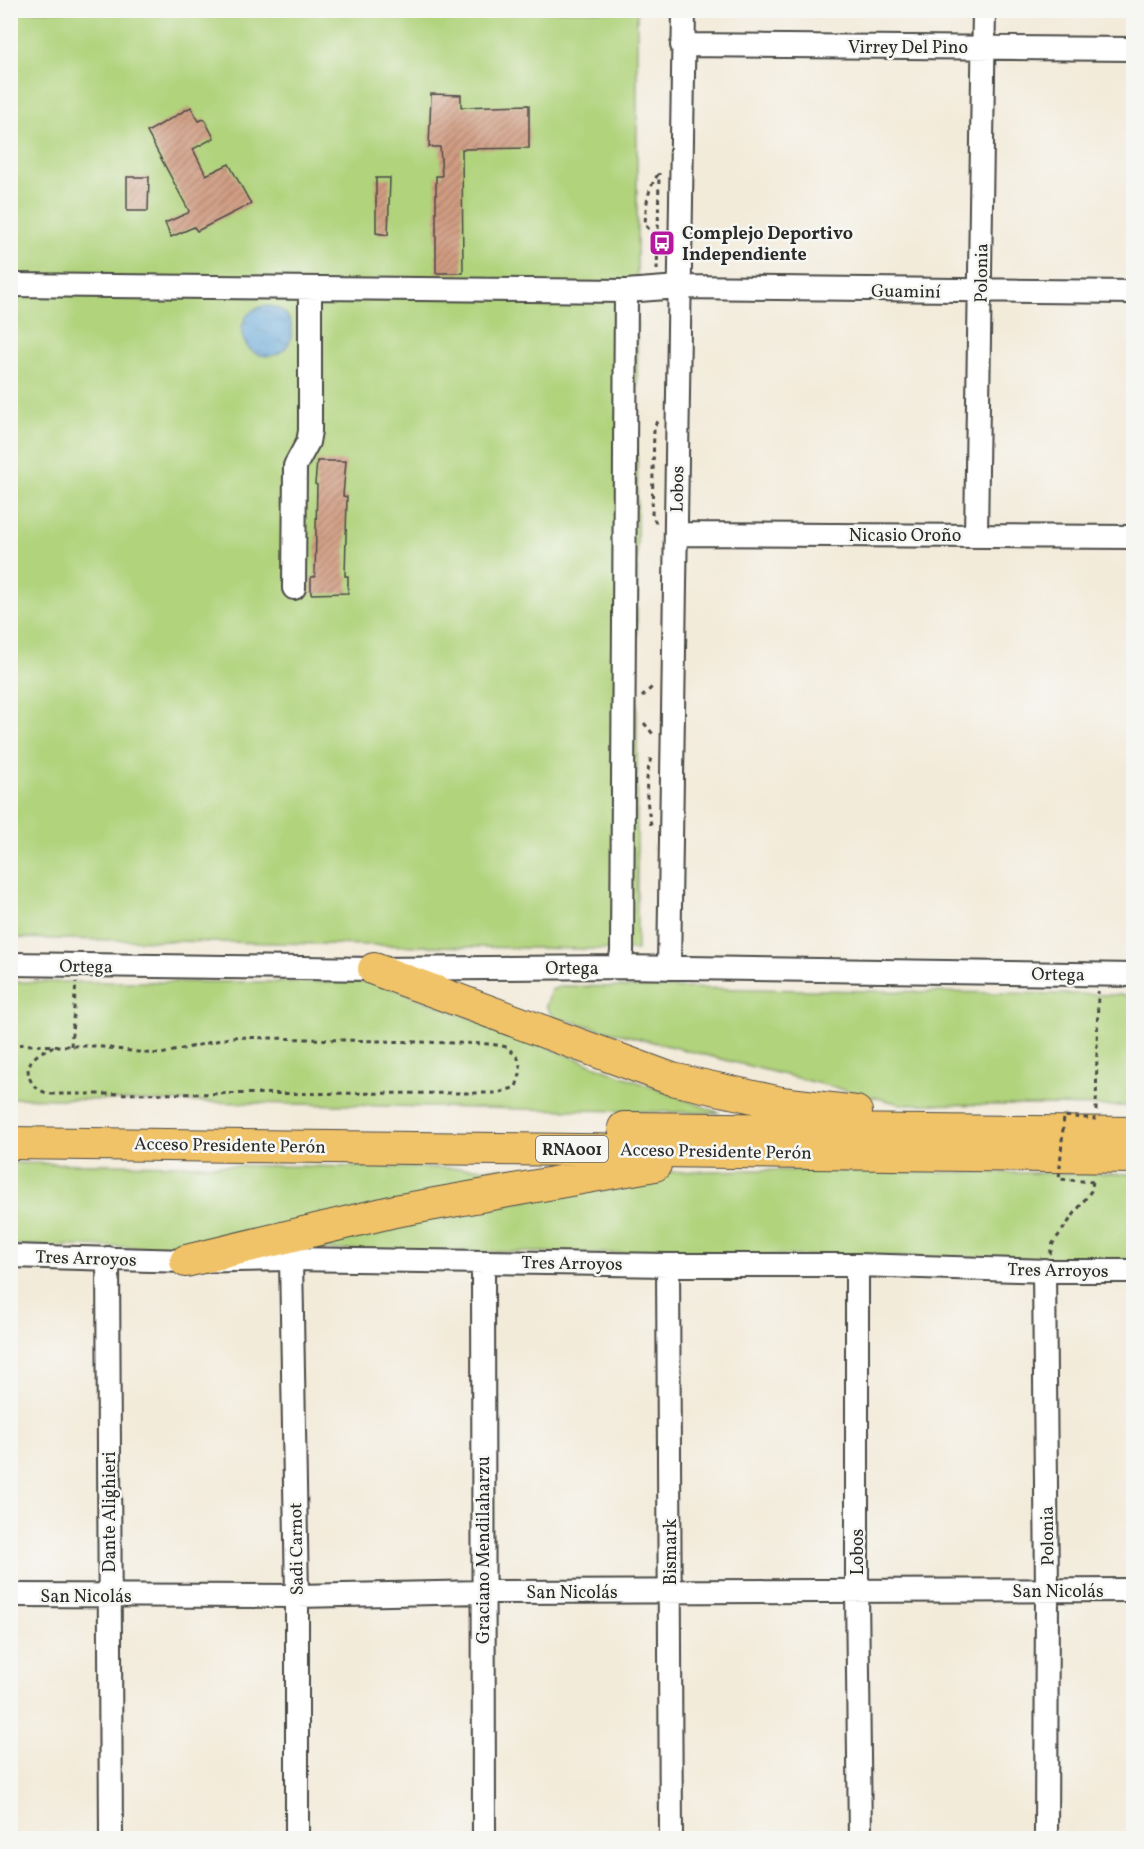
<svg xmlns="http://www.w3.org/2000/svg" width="1144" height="1849" viewBox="0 0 1144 1849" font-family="Vollkorn,serif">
	<defs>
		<pattern id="water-ripples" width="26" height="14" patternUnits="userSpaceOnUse" patternTransform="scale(1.5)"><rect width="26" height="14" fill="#66a7d9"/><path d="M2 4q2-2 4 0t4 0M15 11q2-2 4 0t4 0" fill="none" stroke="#5488b0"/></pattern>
		<pattern id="building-hatch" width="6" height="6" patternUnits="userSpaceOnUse" patternTransform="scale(1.5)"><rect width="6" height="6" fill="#d09c82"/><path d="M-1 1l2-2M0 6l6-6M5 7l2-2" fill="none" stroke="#a97f6b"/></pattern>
	</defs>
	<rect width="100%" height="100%" fill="#f6f6f2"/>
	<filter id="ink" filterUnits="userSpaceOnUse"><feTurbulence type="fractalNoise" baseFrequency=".0167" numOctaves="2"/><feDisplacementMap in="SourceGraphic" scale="12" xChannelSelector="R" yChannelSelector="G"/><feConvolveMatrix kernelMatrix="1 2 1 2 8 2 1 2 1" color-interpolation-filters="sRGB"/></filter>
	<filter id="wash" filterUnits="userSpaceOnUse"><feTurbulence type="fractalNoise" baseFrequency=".008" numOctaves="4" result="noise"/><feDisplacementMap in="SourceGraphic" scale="24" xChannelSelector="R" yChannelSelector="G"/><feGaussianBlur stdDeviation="1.35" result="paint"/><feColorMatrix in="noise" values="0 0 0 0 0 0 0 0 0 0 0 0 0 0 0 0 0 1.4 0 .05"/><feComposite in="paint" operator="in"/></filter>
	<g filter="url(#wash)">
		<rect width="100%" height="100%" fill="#f3ebda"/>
		<path fill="#b0d37c" stroke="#6e7f54" stroke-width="1.5" d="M10,11H637V950L11,938Z
			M11,982H375L720,1113L11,1098Z
			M562,986L1133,995V1106L901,1104L553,1017L546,1006L551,990Z
			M11,1163L552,1169L185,1248L11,1245Z
			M753,1170L1133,1174V1260L276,1249L666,1172Z"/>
		<path fill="url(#water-ripples)" stroke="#486982" stroke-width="1.5" d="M242 331a25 25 0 1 1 50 0a25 25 0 1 1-50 0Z"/>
		<g id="blocks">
			<path fill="url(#building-hatch)" d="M431,94L461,95V107L529,105V148L462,149L463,273H436V176H442L440,147H429Z
				M191,107L199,121L204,119L214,138L193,149L206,175L229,164L251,204L197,231L194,227L171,237L165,223L188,213L189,211L147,132Z
				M127,177H149L148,211H127Z
				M376,178H390L388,235L376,233Z
				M317,461H346L343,496L347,497L345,576H348V593L311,594V577H315L317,485L315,484Z"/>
		</g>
	</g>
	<g filter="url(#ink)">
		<use href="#blocks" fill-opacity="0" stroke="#494845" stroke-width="1.5"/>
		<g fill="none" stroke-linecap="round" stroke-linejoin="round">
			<g stroke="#494845" stroke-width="26">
				<path id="minor" d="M682,45L1134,49
					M10,285L626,291L679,287L1134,292
					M676,534L1134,537
					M976,535L984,10
					M294,588L295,466L308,442L310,431V288
					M10,964L374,969L619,967L1134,975
					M619,967L622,952L626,291
					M669,968L684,10
					M10,1256L186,1261L291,1259L668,1265H857L1050,1271H1134
					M108,1258L111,1838
					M291,1259L297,1596V1838
					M483,1262L484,1838
					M668,1265L671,1838
					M857,1265V1591L860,1838
					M1044,1270L1047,1591L1046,1838
					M10,1595L297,1596L483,1592L1134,1590"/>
			</g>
			<g stroke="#494845" stroke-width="34">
				<path id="highway" d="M374,969L672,1079L781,1103L856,1112
					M624,1128L1134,1133
					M10,1143L1134,1157
					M186,1261L395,1211L655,1165"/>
			</g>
			<path stroke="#494845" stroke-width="3" stroke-dasharray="4.5 4.5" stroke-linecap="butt" d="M658,238L659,173
				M657,270L658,238L645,225C646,205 647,188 660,172
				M656,523L652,515L654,429L658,418
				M642,697L654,685
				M644,723L653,734
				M651,825C646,798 644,781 652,754
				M10,1044L55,1046H95L145,1053L161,1054L233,1037L491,1044L507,1047L518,1058L521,1071L516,1087L498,1093L58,1094C54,1094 48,1094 44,1092C30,1087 22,1069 34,1058C40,1052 47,1049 55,1046
				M71,1046L76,982
				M1096,1111L1098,991
				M1050,1254L1053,1243L1091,1191L1093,1182"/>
			<use href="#minor" stroke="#fff" stroke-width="22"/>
			<use href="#highway" stroke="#f1c369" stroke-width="32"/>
			<path stroke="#494845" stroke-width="3" stroke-dasharray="4.5 4.5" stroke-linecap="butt" d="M1093,1182L1059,1179L1064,1116L1096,1119"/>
		</g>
	</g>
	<defs>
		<g id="bus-square" transform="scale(1.35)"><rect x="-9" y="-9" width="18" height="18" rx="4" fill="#b5179e" stroke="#f6f6f2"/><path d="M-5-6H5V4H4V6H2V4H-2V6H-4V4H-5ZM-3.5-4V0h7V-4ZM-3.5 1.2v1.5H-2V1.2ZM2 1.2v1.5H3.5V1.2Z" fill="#fff"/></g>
	</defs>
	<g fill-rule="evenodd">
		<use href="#bus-square" x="662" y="243"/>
	</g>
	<g text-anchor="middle" stroke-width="5" stroke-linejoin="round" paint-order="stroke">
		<rect fill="#f6f6f2" stroke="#686867" stroke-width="1.5" x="536" y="1136" width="72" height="26" rx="4.5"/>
		<g font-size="16" font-weight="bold" fill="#2b2b2b">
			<text x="572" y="1155">RNA001</text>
		</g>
		<g font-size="18" fill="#2b2b2b" stroke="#f6f6f2">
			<text x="908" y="53">Virrey Del Pino</text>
			<text transform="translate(981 273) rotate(-89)" y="6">Polonia</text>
			<text transform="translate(906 291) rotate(1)" y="6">Guaminí</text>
			<text transform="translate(677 489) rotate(-89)" y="6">Lobos</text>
			<text x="905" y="541">Nicasio Oroño</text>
			<text transform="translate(86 966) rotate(1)" y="6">Ortega</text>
			<text x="572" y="974">Ortega</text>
			<text transform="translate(1058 974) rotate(1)" y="6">Ortega</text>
			<text transform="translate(230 1145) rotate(1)" y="6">Acceso Presidente Perón</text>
			<text transform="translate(716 1151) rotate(1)" y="6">Acceso Presidente Perón</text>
			<text transform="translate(86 1258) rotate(2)" y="6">Tres Arroyos</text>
			<text transform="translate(572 1263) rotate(1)" y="6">Tres Arroyos</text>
			<text transform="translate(1058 1270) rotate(1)" y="6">Tres Arroyos</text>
			<text transform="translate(109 1512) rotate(-90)" y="6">Dante Alighieri</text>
			<text transform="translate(1047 1536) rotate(-91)" y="6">Polonia</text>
			<text transform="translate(296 1549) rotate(-91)" y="6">Sadi Carnot</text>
			<text transform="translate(483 1550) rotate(-90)" y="6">Graciano Mendilaharzu</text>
			<text transform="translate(670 1552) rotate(-90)" y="6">Bismark</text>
			<text transform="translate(857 1552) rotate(-90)" y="6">Lobos</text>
			<text x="1058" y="1597">San Nicolás</text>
			<text x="572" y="1598">San Nicolás</text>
			<text x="86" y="1602">San Nicolás</text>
		</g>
		<g font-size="18" font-weight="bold" fill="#2b2b2b" stroke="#f6f6f2" text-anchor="start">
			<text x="682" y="239">Complejo Deportivo<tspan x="682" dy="21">Independiente</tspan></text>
		</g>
	</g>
	<rect width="1144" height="1849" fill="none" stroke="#f6f6f2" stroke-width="36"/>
</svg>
